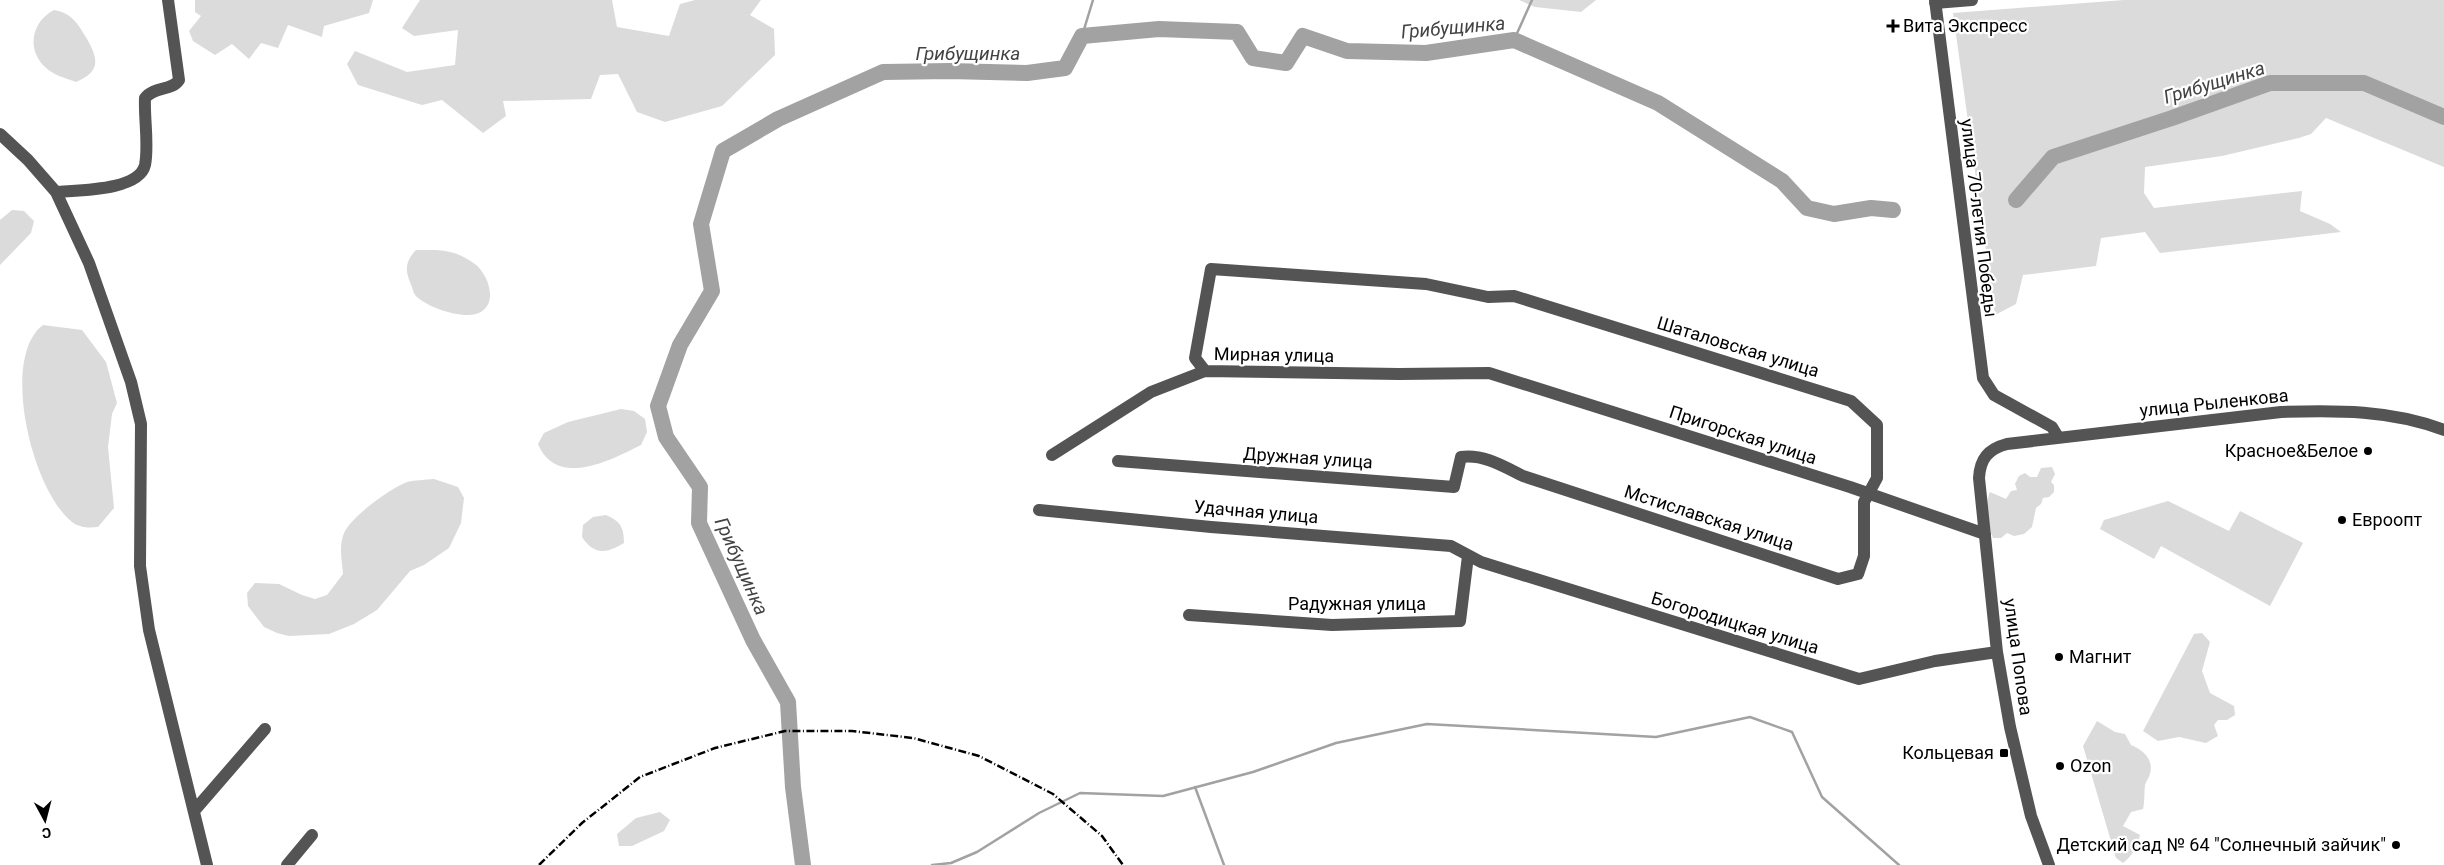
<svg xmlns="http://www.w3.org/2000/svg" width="2444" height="865" viewBox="0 0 2444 865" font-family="Roboto,sans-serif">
	<rect width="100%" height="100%" fill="#fff"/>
	<path fill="#dbdbdb" d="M195,0H373L369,13L324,26L322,37L288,25L278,48L261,43L249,59L232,44L215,55L193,41L189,31L201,16L195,12Z
		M420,0H612L617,27L669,36L680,4L695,0H761L750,15L774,29L775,55L722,106L665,122L637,112L618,74L600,75L591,99L503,101L506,116L483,133L442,100L422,105L358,85L347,64L355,51L407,72L455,65L458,30L414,36L402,28Z
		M1519,0H1596L1581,12L1535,7Z
		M2124,0H2444V167L2326,118L2311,134L2299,138L2222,156L2145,167L2144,193L2154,208L2302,191L2300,211L2330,224L2341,232L2160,253L2145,232L2101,238L2096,266L2023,275L2016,304L1995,315L1953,13Z
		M54,10C72,13 78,24 87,39C99,60 100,72 76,82C68,79 57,76 50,71C26,55 29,23 54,10Z
		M12,210L24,211L34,221L31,233L0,265V220Z
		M416,250C429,250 442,249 454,253C461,255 476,263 480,269C490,281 496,303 481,312C466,321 429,308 417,297C414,295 413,290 412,287C405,271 404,263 416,250Z
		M43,325L82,330L106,362L117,403L112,414L108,447L114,508L98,527C89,528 80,528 72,522C31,489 0,357 43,325Z
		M621,409L634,411L645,419L647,432L641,445C611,460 557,489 538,444L544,433L568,422Z
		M2052,467L2055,474L2051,482L2054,485V492L2049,497L2043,498L2041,504L2036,508L2032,527L2024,534L2014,536L2007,533L2001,538H1993C1988,526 1984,504 1990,492L2006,499L2011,491L2017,490L2015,484L2019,476L2025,473L2030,477H2037L2041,468Z
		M434,479L458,487L464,498L461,523L449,548L424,565L410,571L377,610L354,624L329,634L289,636L277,633L264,627L248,606L247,593L255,583L279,584L302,595L315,599L327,595L343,574C342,561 339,548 343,536C347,519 391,488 407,482C415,480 425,480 434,479Z
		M2168,501L2229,531L2240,511L2303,543L2270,606L2161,546L2154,559L2100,529L2104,520Z
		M606,515C620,521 624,527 624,543C606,554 594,555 582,537L583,525L593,517Z
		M2202,633L2210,642L2202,671L2210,693L2234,706L2235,715L2227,720H2218L2214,725L2218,736L2206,743L2179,737L2158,741L2143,731L2194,634Z
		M2097,721L2115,732L2125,734L2131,745C2143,750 2154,759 2150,774C2149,778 2146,781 2145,785C2144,793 2145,800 2143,809L2131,812L2123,826L2140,835C2137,847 2133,855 2123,863L2116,858L2083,746Z
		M660,812L670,820L664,831L632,846H619L617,834L636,818Z"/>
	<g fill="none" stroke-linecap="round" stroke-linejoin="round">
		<path stroke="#a2a2a2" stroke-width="2.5" d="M1082,36L1093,0
			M1514,40L1532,0
			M1195,787L1224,865
			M932,865L951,863L977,852L1039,813L1080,793L1163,796L1253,772L1336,743L1427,724L1656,737L1750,717L1792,732L1822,797L1899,865"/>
		<path stroke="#a2a2a2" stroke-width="16" d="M2016,200L2053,157L2172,118L2270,83H2364L2444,117
			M803,865L793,787L788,702L753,640L699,523L700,487L666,437L658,406L680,345L712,291L701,224L723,151L778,119L883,72L950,71L1027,73L1065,68L1082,36L1159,29L1237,32L1253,58L1286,63L1303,36L1347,51L1426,53L1514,40L1658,103L1782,181L1807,208L1834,214L1871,208L1893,210"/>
		<path stroke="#545454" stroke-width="12" d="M1935,0L1983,378L1994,395L2052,427L2058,437
			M1935,3L1972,0
			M0,134L28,160L56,192L89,263L131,382L141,424L140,566L149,630L207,865
			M56,192C78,190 139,191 145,165C149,145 144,119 145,98C154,86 172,91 179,80L168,0
			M1052,455L1151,392L1205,371L1399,374L1489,373L1850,487L1985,534
			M1118,461L1454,487L1461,457C1484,454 1503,466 1523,476L1838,579L1858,574L1864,556V502L1877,478V425L1851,401L1514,296L1488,297L1426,284L1211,269L1195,358L1205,371
			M1039,510L1211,527L1451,546L1481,562L1859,679L1935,661L1997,652
			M1189,615L1332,625L1460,621L1468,556
			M194,811L265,729
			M287,865L312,835
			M2049,865L2031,816L2010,727L1997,652L1979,478C1980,459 1988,449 2007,444L2281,412C2336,410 2392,410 2444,430"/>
		<path stroke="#000" stroke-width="2.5" stroke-dasharray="8 2.5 1 2.5" stroke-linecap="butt" d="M539,865L582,823L640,777L715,748L785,731H852L913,738L979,756L1053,794L1102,836L1123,865"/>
	</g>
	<g fill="#000" stroke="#fff" stroke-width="2">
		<path d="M1890.5 18.5h5v5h5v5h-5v5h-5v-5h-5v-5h5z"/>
		<circle cx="2368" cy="451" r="5"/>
		<circle cx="2342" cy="520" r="5"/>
		<circle cx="2059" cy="657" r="5"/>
		<rect x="1999" y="748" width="10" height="10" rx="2.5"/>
		<circle cx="2060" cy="766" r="5"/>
		<circle cx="2396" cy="845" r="5"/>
	</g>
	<g text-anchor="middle" stroke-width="4.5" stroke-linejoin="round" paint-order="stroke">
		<g font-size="18" fill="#000" stroke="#fff" text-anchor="start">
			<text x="1903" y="32">Вита Экспресс</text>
			<text x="2358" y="457" text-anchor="end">Красное&amp;Белое</text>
			<text x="2352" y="526">Евроопт</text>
			<text x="2069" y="663">Магнит</text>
			<text x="1994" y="759" text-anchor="end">Кольцевая</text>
			<text x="2070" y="772">Ozon</text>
			<text x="2386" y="851" text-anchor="end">Детский сад № 64 "Солнечный зайчик"</text>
		</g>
		<g font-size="18" fill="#000" stroke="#fff">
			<text transform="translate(1979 218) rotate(83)" y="6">улица 70-летия Победы</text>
			<text transform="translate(1738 347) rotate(17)" y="6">Шаталовская улица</text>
			<text transform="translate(1274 355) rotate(1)" y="6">Мирная улица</text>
			<text transform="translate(2214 403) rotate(-6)" y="6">улица Рыленкова</text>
			<text transform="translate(1743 435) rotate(18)" y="6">Пригорская улица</text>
			<text transform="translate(1308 458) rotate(4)" y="6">Дружная улица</text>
			<text transform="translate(1256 512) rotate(5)" y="6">Удачная улица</text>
			<text transform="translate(1709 518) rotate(18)" y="6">Мстиславская улица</text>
			<text x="1357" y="610">Радужная улица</text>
			<text transform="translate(1735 623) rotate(17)" y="6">Богородицкая улица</text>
			<text transform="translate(2018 657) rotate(82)" y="6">улица Попова</text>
		</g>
		<g font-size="19" font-style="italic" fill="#434343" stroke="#fff">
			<text transform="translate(1453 27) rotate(-5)" y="7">Грибущинка</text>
			<text x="968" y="60">Грибущинка</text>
			<text transform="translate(2214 82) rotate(-17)" y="7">Грибущинка</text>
			<text transform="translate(742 566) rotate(66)" y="7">Грибущинка</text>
		</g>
	</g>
	<g transform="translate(45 820) rotate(173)" stroke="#ffffff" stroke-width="4" paint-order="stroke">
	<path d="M0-4L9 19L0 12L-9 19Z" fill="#000000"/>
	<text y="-8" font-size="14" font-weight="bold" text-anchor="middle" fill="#000000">С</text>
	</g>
</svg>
